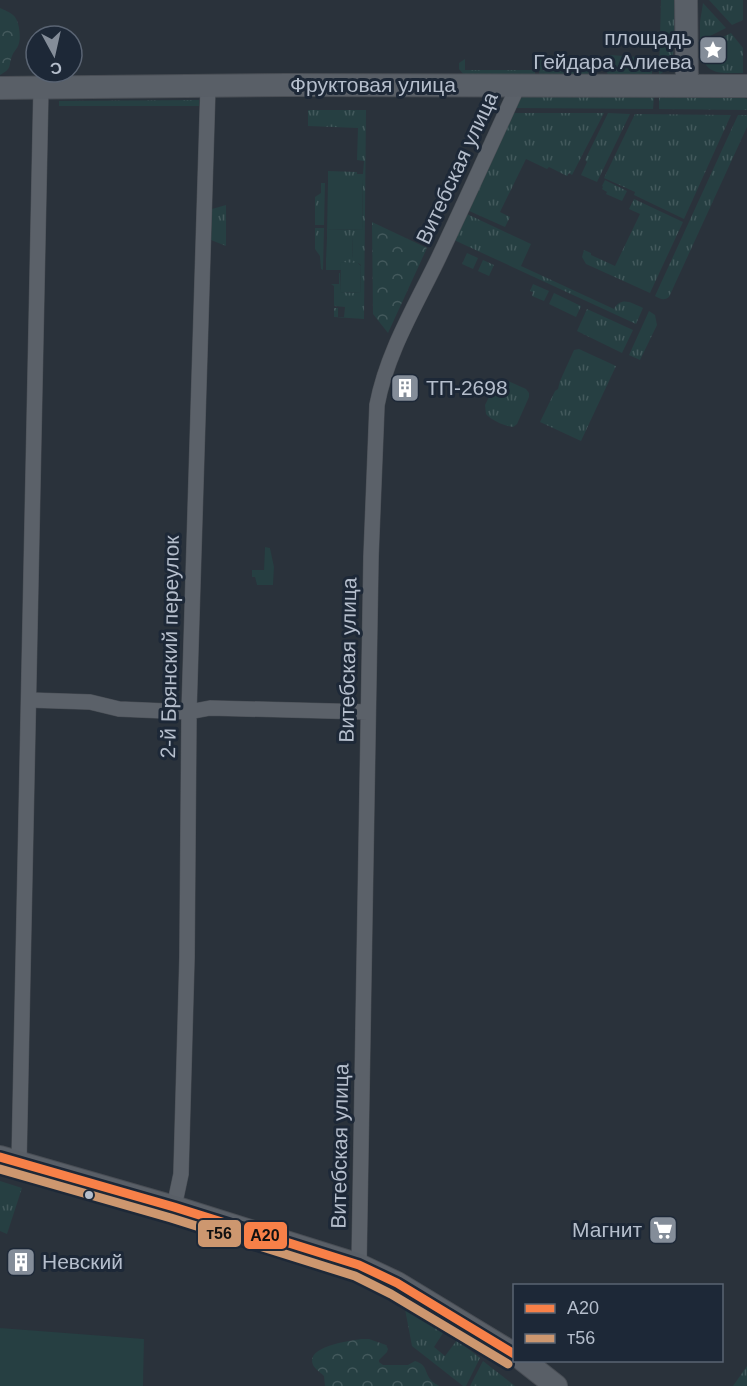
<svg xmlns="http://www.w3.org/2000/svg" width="747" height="1386" viewBox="0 0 747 1386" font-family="Helvetica,sans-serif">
	<defs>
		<pattern id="grass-tufts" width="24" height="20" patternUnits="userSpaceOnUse" patternTransform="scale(1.5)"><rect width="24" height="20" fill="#263f42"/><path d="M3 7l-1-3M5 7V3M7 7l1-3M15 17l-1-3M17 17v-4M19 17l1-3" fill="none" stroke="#43595c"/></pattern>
		<pattern id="forest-crowns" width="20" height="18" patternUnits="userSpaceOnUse" patternTransform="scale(1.5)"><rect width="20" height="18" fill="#263f42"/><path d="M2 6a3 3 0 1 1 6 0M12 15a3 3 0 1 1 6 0" fill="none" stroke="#43595c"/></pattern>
	</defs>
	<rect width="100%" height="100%" fill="#2a323b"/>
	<path fill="url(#grass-tufts)" d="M661,0H675L673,59L666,70L659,75Z
		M709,0H743V20L732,25Z
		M703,3L726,28L700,41V22Z
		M731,33L743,48V73C720,73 703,76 701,48Z
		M610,55L652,58V76L609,75C604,70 605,63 607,57Z
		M533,58L535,59V75H464L459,69V63L465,59V70H532Z
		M540,59H542V70H589L588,75H539Z
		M523,97H654L653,109L514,108L521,98Z
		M659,97H742L747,99V110L659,109Z
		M199,100V106H59V101Z
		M308,110H366L364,319L334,317V308H338V317H344L345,307L334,306V286L331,284H339V273H340V292L360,293L361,265L358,263H341V270H326V258H352L353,238L327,237V229L362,230L363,181L328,180V171L357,172V174H363L364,161L357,160L358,128L308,126Z
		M512,113H604L572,175L569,173L567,176L549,167L547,169L526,159L500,212L510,217L505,227L467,210Z
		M608,113L630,114L597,182L581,175L587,162L585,160Z
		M635,114L731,115L684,219L634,195L635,192L604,178Z
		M738,115H747V127L669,297C664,301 660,299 655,296Z
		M605,180L627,191L622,201L606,194L607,192L602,189L603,187L602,186Z
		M321,183H325L324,225H315V197L321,193Z
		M634,199L683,222L650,293L586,264L582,257L584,250L591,253V255L615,266L640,214L629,209Z
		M226,205V246L211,240L212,209Z
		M467,214L531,244L521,266L614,309C621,296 632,303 643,308L636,324L454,240Z
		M315,228H324L323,270L321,269L320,256L315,249Z
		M467,253L478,258L473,269L462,264Z
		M483,260L494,265L489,276L478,271Z
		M533,284L549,291L544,301L532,296L533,292L530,291Z
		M554,293L581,306L576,317L549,304Z
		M587,309L633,330L622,353L577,331Z
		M649,311L655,315L657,325L640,360L629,355Z
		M579,349L616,366L581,441L540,422L555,391L558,389L560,381L574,350Z
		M501,378L526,389L529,393V397L517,424L513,427C504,426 491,420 486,414L485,405L490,395L492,396Z
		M0,1169L35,1180L55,1192L0,1175Z
		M0,1181L22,1188L7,1234L0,1231Z
		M404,1304L445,1330L434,1347L445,1356L457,1340L480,1358L466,1386H463L412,1346Z
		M483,1361L515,1386H470Z
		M747,1366V1386H733Z"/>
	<path fill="url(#forest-crowns)" d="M0,8C4,10 10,12 13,15C19,19 21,36 19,43C18,48 14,51 12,56C8,66 13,68 0,75Z
		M372,222L427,248L388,333L373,314Z
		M361,1339H369L386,1345L388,1349L387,1352L379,1360V1362L383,1365H408L415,1361C428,1365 424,1372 431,1380C432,1382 438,1385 439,1386H325L324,1376C320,1372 315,1369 313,1365C305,1346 350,1341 361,1339Z"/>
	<path fill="#263f42" d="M328,180H363L362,230L327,229Z
		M327,237H353L352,258H326Z
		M341,262L358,263L361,266L360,293L340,292Z
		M265,547L270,548L274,567L273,585H257L255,577H252V570H264Z
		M0,1328L144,1339L143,1386H0Z"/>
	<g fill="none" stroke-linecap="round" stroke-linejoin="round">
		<g stroke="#494e55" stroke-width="16">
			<path id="street" d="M29,700L90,702L119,709L189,712L210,708L368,712
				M19,1163L41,87
				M174,1207L181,1174L187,957L189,712L208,86
				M359,1265L371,557L377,405C387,352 416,305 439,257C466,200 492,143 518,86"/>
		</g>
		<g stroke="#494e55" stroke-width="24">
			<path id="secondary" d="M686,0L687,86
				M0,88L287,85L747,86
				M0,1157L174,1207L359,1265L397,1283L514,1354
				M523,1360L556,1386"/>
		</g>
		<use href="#street" stroke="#5b6169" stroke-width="15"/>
		<use href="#secondary" stroke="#595f67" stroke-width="22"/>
		<g stroke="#1d2837" stroke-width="14">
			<path id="bus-1" d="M0,1157L174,1207L359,1265L397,1283L514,1354"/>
		</g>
		<g stroke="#1d2837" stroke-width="14">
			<path id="bus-2" d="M0,1169L171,1218L355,1276L391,1294L508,1364"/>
		</g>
		<use href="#bus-1" stroke="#f78048" stroke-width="9"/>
		<use href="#bus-2" stroke="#cd976f" stroke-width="9"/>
	</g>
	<defs>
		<g id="sight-square" transform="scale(1.5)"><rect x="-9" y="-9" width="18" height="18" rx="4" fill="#848d99" stroke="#1d2837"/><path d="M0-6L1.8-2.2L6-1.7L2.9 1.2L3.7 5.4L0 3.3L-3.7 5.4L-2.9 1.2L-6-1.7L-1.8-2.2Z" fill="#fff"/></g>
		<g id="building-square" transform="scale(1.5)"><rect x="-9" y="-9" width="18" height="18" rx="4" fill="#848d99" stroke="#1d2837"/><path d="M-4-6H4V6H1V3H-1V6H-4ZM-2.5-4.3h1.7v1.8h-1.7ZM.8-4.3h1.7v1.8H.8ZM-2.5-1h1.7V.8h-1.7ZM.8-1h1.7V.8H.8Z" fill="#fff"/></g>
		<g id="supermarket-square" transform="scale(1.5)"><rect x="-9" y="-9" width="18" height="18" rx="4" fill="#848d99" stroke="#1d2837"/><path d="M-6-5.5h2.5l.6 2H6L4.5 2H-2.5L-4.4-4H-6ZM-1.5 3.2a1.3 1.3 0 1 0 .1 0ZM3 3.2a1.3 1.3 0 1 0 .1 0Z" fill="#fff"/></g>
	</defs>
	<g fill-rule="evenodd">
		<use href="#sight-square" x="713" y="50"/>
		<use href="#building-square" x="405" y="388"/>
		<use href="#supermarket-square" x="663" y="1230"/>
		<use href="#building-square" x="21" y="1262"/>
	</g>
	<circle fill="#b5becc" stroke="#1d2837" stroke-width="2" cx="89" cy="1195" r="5"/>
	<g text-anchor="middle" stroke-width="6" stroke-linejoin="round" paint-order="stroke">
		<g font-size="21" fill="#b5becc" stroke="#1d2837" text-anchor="end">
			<text x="692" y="45">площадь<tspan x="692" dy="24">Гейдара Алиева</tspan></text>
			<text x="426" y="395" text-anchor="start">ТП-2698</text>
			<text x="642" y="1237">Магнит</text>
			<text x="42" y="1269" text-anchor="start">Невский</text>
		</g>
		<g font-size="21" fill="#b5becc" stroke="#1d2837">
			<text x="373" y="92">Фруктовая улица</text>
			<text transform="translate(457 168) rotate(-65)" y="7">Витебская улица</text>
			<text transform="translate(170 647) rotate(-89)" y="7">2-й Брянский переулок</text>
			<text transform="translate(348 660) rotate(-89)" y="7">Витебская улица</text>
			<text transform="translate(340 1146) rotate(-89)" y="7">Витебская улица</text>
		</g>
	</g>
	<g stroke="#1d2837" stroke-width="2">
		<rect x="197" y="1219" width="45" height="29" rx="6" fill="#cd976f"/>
		<rect x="243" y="1221" width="45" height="29" rx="6" fill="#f78048"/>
	</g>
	<g font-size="16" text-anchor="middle" font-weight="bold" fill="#111">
		<text x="219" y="1239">т56</text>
		<text x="265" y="1241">А20</text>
	</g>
	<rect x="513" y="1284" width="210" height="78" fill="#1d2837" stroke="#5a6473" stroke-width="1.5"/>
	<rect x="525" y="1304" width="30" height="9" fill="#f78048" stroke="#5a6473" stroke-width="1.5"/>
	<text x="567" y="1314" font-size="18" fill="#b5becc">А20</text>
	<rect x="525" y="1334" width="30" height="9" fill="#cd976f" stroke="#5a6473" stroke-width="1.5"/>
	<text x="567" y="1344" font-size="18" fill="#b5becc">т56</text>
	<g transform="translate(54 54) rotate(172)"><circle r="28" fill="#1d2837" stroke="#5a6473" stroke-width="1.5"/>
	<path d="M0-4.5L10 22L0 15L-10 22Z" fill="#848d99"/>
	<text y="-9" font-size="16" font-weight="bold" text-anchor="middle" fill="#b5becc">С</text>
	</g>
</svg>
